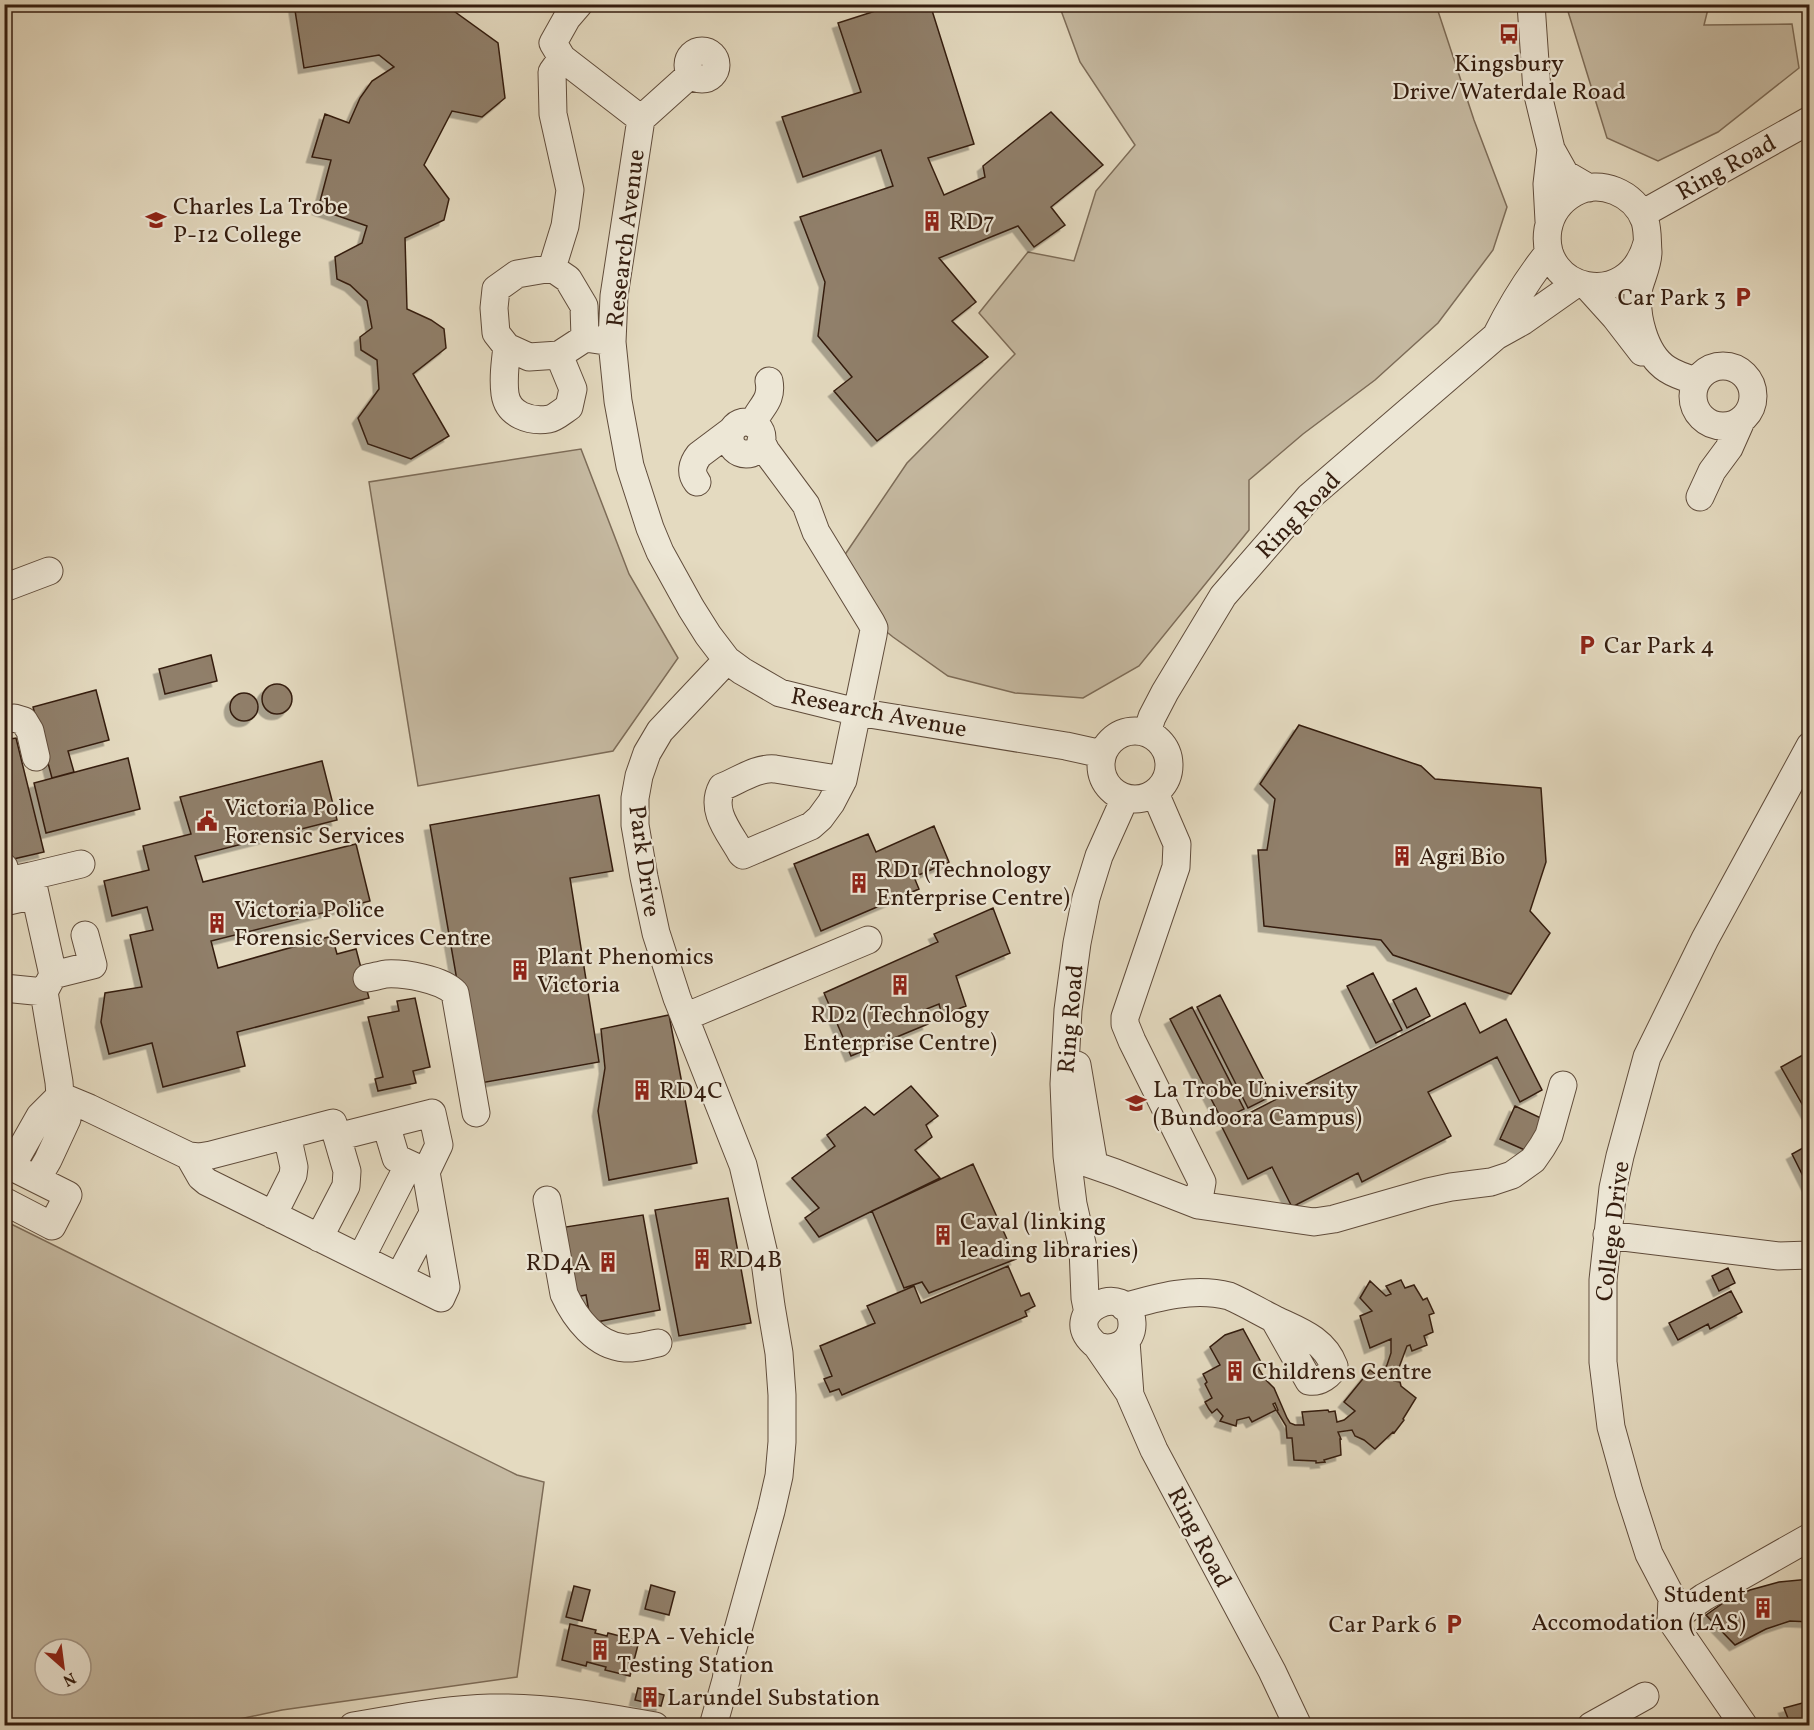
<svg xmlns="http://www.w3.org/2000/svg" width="1814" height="1730" viewBox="0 0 1814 1730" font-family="Vollkorn,serif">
	<defs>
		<filter id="shadow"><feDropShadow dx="-5.5" dy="5.5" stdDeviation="0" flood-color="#0004"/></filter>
	</defs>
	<rect width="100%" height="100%" fill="#e4dac0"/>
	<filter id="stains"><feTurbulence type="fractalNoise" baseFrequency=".00333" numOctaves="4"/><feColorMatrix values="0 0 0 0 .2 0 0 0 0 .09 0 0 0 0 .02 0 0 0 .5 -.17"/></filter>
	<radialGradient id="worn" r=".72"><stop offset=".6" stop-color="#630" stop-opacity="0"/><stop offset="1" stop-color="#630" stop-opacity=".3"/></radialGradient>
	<path fill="#c6baa2" stroke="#7d6c58" stroke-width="1.5" fill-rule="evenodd" d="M1059,5H1436L1474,120L1507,207L1493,250L1438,323L1375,380L1303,434L1249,480V530L1139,666L1083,698L1015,693L948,676L893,637L852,604L844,556L907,463L1015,354L979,313L1028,252L1074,261L1096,191L1135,145L1080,62Z
		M1566,5H1709L1704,25L1792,24L1799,68L1718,132L1658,161L1607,138Z
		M581,449L629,574L678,658L613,751L418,786L369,482Z
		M5,1221L517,1475L544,1482L517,1677L282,1710L211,1725H7L4,1719ZM45,1649H81V1685H45Z"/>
	<path fill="#907f6b" stroke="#341d0f" stroke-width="1.5" filter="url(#shadow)" d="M294,4H444L498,43L505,98L482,117L452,111L424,165L449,199L444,220L405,238L407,309L431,320L444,329L446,348L413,374L449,436L411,459L368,444L358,418L379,389L377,360L361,350L360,337L372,328L367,301L350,285L337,279L335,257L362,243L367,226L318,209L331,160L312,157L325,114L349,123L360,98L372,81L394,67L379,55L304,68Z
		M897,4H930L974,144L928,158L944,195L985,177L983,166L1051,112L1103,165L1051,207L1065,225L1034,247L1018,226L939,258L976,302L952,321L988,357L877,441L834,391L852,377L818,336L825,282L800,217L893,186L881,150L803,177L782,117L861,92L838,23Z
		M211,655L217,681L165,694L159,669Z
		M262 699a15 15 0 1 1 30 0a15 15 0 1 1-30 0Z
		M96,690L109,740L68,751L74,772L52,778L33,707Z
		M230 707a14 14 0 1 1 28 0a14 14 0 1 1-28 0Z
		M1299,725L1421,766L1435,779L1541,788L1546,862L1530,911L1550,933L1511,994L1393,955L1381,940L1264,926L1258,850H1267L1275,799L1260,784Z
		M16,738L44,852L9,860L4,843V740Z
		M128,758L140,809L46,833L34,783Z
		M322,761L337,820L195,856L203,882L356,844L370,901L211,941L218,968L332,936L337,954L356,949L369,998L237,1032L245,1066L163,1087L152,1043L109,1054L101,1022L105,993L142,987L130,935L153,930L147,907L112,916L104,881L149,870L143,846L191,834L180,797Z
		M599,795L613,871L570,878L599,1062L475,1084L430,825Z
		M934,826L949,862L914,877L919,889L821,931L794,864L868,834L876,852Z
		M993,908L1010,953L956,976L966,1006L942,1015L939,1004L924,1010L928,1024L851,1056L824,993L938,942L934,934Z
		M1373,973L1402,1030L1376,1043L1347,986Z
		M1416,988L1430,1016L1407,1028L1393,1000Z
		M1220,995L1272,1096L1248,1108L1197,1007Z
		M415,998L430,1067L413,1071L416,1083L378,1091L375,1079L383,1077L368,1017L399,1011L397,1001Z
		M1465,1003L1480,1033L1506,1019L1542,1090L1520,1102L1497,1057L1428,1092L1451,1136L1362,1182L1358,1173L1292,1207L1272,1167L1248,1179L1222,1127Z
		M1192,1007L1244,1109L1222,1120L1170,1019Z
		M669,1015L697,1163L609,1180L598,1111L605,1068L601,1029Z
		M1810,1051V1118L1781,1067Z
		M911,1086L938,1116L926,1125L932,1137L915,1150L940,1178L819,1237L805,1218L819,1208L792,1178L835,1146L827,1135L865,1107L874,1115Z
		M1515,1106L1543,1119L1527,1151L1500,1139Z
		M1810,1144V1186H1808L1792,1154Z
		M973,1164L1016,1259L929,1293L922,1282L904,1288L872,1211Z
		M728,1198L751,1323L679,1336L655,1210Z
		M643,1215L660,1310L591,1323L586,1295L571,1298L559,1228Z
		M1008,1266L1021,1296L1029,1293L1035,1306L1025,1311L1027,1316L842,1395L839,1389L830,1392L824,1379L832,1376L820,1346L875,1323L867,1306L914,1286L921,1303Z
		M1728,1268L1735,1283L1719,1291L1712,1276Z
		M1401,1280L1405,1288L1414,1285L1423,1300L1427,1298L1434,1313L1429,1315L1433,1332L1424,1336L1427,1345L1412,1351L1410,1345L1407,1346L1394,1381L1400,1382L1401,1386L1416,1398L1403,1419L1404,1420L1394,1433L1393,1432L1375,1449L1364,1440L1355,1436L1352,1430L1338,1432L1341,1439H1340L1341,1455L1324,1460L1325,1462L1316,1463V1461L1294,1460L1292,1438H1287L1286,1426L1277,1411L1278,1410L1275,1403L1273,1404L1276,1410L1252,1422L1249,1417L1237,1420L1236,1426L1220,1421L1223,1416L1217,1409L1212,1413L1209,1409L1205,1402L1212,1398L1205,1384L1207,1382L1203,1374L1220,1365L1210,1347L1225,1335L1243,1329L1261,1362L1258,1363L1259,1369L1265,1379L1274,1388L1287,1418L1290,1423L1295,1425H1304L1302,1412L1328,1410L1329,1412L1335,1411L1337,1422L1344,1420L1355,1411L1344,1402L1370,1370L1379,1377L1387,1365L1391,1353V1339L1370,1348L1360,1316L1372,1311L1360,1298L1370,1281L1386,1296L1391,1294L1386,1286Z
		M1731,1291L1742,1312L1710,1329L1708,1324L1678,1340L1669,1323Z
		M1810,1579V1622L1790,1621L1766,1629L1735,1645L1706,1615L1726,1601L1750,1590L1779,1582Z
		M651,1585L675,1592L669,1615L645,1609Z
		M574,1586L590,1590L582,1621L566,1617Z
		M570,1624L596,1630L595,1633L607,1636L608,1633L639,1641L630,1676L605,1670L606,1667L587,1662L586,1666L562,1660Z
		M638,1688L664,1695L661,1706L635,1700Z
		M1810,1701V1726H1791L1784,1708Z"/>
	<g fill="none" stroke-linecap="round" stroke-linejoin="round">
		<g stroke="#604c3b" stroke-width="29">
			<path id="minor" d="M579,4L567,18L553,43L562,58L641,119
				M1531,4L1537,91L1551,149L1565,174L1589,188
				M688 65a14 14 0 1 1 28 0a14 14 0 1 1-28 0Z
				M641,119L614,296L612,342L618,401L630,466L650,528L660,552L691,608L708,635L727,660L742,671L780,693L857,712L1066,746L1102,754
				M641,119L691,74
				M1642,214L1810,120
				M1549,221L1547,184L1551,149
				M1647,243C1628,314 1538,290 1548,229C1551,213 1560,201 1574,193C1599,178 1635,193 1645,221C1648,231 1647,241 1648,252C1648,264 1642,276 1639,287C1634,313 1644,354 1667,369C1676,375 1686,378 1696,381
				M552,268L565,226L570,190L553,114L552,72L562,58
				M1587,286L1615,317L1642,352
				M1496,336C1511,306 1528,278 1549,252
				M585,338L584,306L568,279L552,268L517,274L496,289L494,308L496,333L507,347L529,357L559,355L585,338L612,342
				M507,347C505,363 503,379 505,394C508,415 530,422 549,419C555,418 563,411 569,407L573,389L559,355
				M1693 396a30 30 0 1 1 60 0a30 30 0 1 1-60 0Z
				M730 438a16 16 0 1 1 32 0a16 16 0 1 1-32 0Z
				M753,424C759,407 773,402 769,381
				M761,441L766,451L806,505L816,532L871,622L874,628L873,635L843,780L831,803L820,818L811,826L743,855L741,853C731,834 709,811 722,787C738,781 757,767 775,769L843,780
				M697,482C690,473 692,464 699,455L731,431
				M1700,497L1712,471L1729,448L1741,421
				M4,588L49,571
				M4,720L14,718L24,721L30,731L36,757
				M1101 765a34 34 0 1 1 68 0a34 34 0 1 1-68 0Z
				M1147,732L1152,717L1165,692L1223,596L1309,497L1496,336L1523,321L1577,283
				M1155,793L1177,844L1176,867L1125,1017V1024L1132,1041L1202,1182L1198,1205
				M4,867L8,881L31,876L53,975L44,992L59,1082L60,1096L67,1119L48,1160L37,1179
				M31,876L81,864
				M4,902L35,895
				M53,975L93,965L85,935
				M367,978C373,977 380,975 386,974C404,973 442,979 455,993L476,1113
				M4,988L44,992
				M685,1017L868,940
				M1077,1065L1094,1165
				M60,1096L89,1108L189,1156L199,1157L211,1155L333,1123L347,1171L346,1186L319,1238
				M390,1138L396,1158L424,1171
				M189,1156L201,1177L207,1182L441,1298L446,1287L426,1172L439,1145L432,1113L337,1137
				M1067,1156L1116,1173L1198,1205L1314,1222L1334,1219L1428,1192L1451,1187L1491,1182L1512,1175L1533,1160L1542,1147L1549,1135L1563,1085
				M4,1163L68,1195L52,1226L4,1201
				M11,1167L40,1116L60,1096
				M547,1200L564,1294C575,1318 596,1346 625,1348C635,1349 647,1345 658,1343
				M273,1215L293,1175L294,1167L287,1135
				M1607,1235L1779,1256L1810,1255
				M361,1258L409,1164
				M399,1277L433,1213
				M1124,1307C1158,1297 1194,1287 1229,1296C1245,1303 1260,1312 1276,1320C1299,1331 1324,1339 1334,1366C1331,1375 1319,1383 1309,1381L1274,1319
				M1088,1313L1085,1298L1083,1248L1073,1204L1067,1156L1064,1084L1068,1010L1077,943L1086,898L1099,856L1125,798
				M1126,1341L1130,1395L1154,1450L1272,1671L1298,1726
				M1097,1346C1114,1352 1133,1343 1132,1323C1130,1278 1054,1312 1097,1346L1130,1394
				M1671,1620L1704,1597L1810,1537
				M353,1726C398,1719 444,1709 490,1708C546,1707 600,1716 655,1726
				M713,1726L726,1680L729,1662L771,1511L779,1476L782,1442V1395L779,1353L771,1306L764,1254L743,1165L677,998L656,933L644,877L635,825V798L639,776L647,753L660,731L727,660
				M1591,1726L1645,1696
				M1744,1726L1671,1620L1672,1598L1649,1554L1629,1492L1611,1427L1603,1362V1280L1613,1188L1620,1156L1647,1057L1705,939L1810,746"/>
		</g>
		<use href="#minor" stroke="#ede7d6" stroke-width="27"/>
	</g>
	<defs>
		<g id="bus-bare" transform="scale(1.62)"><path d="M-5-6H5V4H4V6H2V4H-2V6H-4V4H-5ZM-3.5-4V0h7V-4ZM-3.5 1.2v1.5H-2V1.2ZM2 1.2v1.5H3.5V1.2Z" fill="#8f2418" stroke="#ede7d6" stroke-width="2.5" paint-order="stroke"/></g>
		<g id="school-bare" transform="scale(1.62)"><path d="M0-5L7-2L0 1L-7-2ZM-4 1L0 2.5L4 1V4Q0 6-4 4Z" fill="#8f2418" stroke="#ede7d6" stroke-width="2.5" paint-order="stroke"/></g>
		<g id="building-bare" transform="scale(1.62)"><path d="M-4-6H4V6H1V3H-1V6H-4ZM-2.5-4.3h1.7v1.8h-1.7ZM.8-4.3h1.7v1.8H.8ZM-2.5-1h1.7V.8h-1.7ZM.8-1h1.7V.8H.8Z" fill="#8f2418" stroke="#ede7d6" stroke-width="2.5" paint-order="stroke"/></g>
		<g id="parking-bare" transform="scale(1.62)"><path d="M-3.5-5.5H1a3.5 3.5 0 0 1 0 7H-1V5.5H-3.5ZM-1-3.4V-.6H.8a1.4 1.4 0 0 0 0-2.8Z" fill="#8f2418" stroke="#ede7d6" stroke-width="2.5" paint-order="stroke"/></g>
		<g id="civic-bare" transform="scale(1.62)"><path d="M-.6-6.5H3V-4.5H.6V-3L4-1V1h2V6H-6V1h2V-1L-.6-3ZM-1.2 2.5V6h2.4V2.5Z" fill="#8f2418" stroke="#ede7d6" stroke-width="2.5" paint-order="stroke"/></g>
		<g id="university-bare" transform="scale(1.62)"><path d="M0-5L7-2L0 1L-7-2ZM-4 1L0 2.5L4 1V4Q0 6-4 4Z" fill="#8f2418" stroke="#ede7d6" stroke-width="2.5" paint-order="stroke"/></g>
	</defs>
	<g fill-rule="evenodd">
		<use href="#bus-bare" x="1509" y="34"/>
		<use href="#school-bare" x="156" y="220"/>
		<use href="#building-bare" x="932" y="221"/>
		<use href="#parking-bare" x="1743" y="297"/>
		<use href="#parking-bare" x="1587" y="645"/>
		<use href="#civic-bare" x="207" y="821"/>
		<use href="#building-bare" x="1402" y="856"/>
		<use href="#building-bare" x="859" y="883"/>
		<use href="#building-bare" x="217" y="923"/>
		<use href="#building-bare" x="520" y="970"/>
		<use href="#building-bare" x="900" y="985"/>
		<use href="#building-bare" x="642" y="1090"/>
		<use href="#university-bare" x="1136" y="1103"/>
		<use href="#building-bare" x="943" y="1235"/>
		<use href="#building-bare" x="702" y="1259"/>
		<use href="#building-bare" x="608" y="1262"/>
		<use href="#building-bare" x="1235" y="1371"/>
		<use href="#building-bare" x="1763" y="1608"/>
		<use href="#parking-bare" x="1454" y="1624"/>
		<use href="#building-bare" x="600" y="1650"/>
		<use href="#building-bare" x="650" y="1697"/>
	</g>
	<g text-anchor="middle" stroke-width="4.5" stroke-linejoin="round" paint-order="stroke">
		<g font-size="24" fill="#341d0f" stroke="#ede7d6" text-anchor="start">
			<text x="1509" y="71" text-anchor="middle">Kingsbury<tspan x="1509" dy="28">Drive/Waterdale Road</tspan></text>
			<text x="173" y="214">Charles La Trobe<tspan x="173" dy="28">P-12 College</tspan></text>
			<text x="949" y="229">RD7</text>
			<text x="1726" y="305" text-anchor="end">Car Park 3</text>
			<text x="1604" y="653">Car Park 4</text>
			<text x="224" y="815">Victoria Police<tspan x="224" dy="28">Forensic Services</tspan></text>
			<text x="1419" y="864">Agri Bio</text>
			<text x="876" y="877">RD1 (Technology<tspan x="876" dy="28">Enterprise Centre)</tspan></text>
			<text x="234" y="917">Victoria Police<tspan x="234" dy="28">Forensic Services Centre</tspan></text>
			<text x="537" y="964">Plant Phenomics<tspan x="537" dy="28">Victoria</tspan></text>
			<text x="900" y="1022" text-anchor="middle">RD2 (Technology<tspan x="900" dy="28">Enterprise Centre)</tspan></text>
			<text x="1153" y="1097">La Trobe University<tspan x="1153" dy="28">(Bundoora Campus)</tspan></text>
			<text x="659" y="1098">RD4C</text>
			<text x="960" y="1229">Caval (linking<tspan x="960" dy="28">leading libraries)</tspan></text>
			<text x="719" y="1267">RD4B</text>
			<text x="591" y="1270" text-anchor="end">RD4A</text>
			<text x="1252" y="1379">Childrens Centre</text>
			<text x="1746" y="1602" text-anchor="end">Student<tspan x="1746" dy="28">Accomodation (LAS)</tspan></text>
			<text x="1437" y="1632" text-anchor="end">Car Park 6</text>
			<text x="617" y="1644">EPA - Vehicle<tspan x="617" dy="28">Testing Station</tspan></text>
			<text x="667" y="1705">Larundel Substation</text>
		</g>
		<g font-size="24" fill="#341d0f" stroke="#ede7d6">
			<text transform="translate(1726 167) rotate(-29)" y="8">Ring Road</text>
			<text transform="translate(625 238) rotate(-83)" y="8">Research Avenue</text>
			<text transform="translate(1298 515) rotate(-46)" y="8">Ring Road</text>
			<text transform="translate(879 712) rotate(11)" y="8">Research Avenue</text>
			<text transform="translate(645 861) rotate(82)" y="8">Park Drive</text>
			<text transform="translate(1070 1019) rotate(-85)" y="8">Ring Road</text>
			<text transform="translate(1612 1231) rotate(-83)" y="8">College Drive</text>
			<text transform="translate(1200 1537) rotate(62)" y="8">Ring Road</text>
		</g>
	</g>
	<rect width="1814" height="1730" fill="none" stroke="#e4dac0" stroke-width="24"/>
	<rect x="6" y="6" width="1802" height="1718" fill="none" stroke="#341d0f" stroke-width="3"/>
	<rect x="12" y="12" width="1790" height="1706" fill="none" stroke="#341d0f" stroke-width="1.5"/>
	<g transform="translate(63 1667) rotate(152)"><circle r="28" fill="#ede7d6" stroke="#a39686" stroke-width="1.5"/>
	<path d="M0-4.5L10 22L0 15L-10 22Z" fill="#8f2418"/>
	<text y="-9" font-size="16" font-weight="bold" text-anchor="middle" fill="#341d0f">N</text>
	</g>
	<rect width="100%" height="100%" filter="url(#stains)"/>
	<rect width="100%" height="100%" fill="url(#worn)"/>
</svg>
